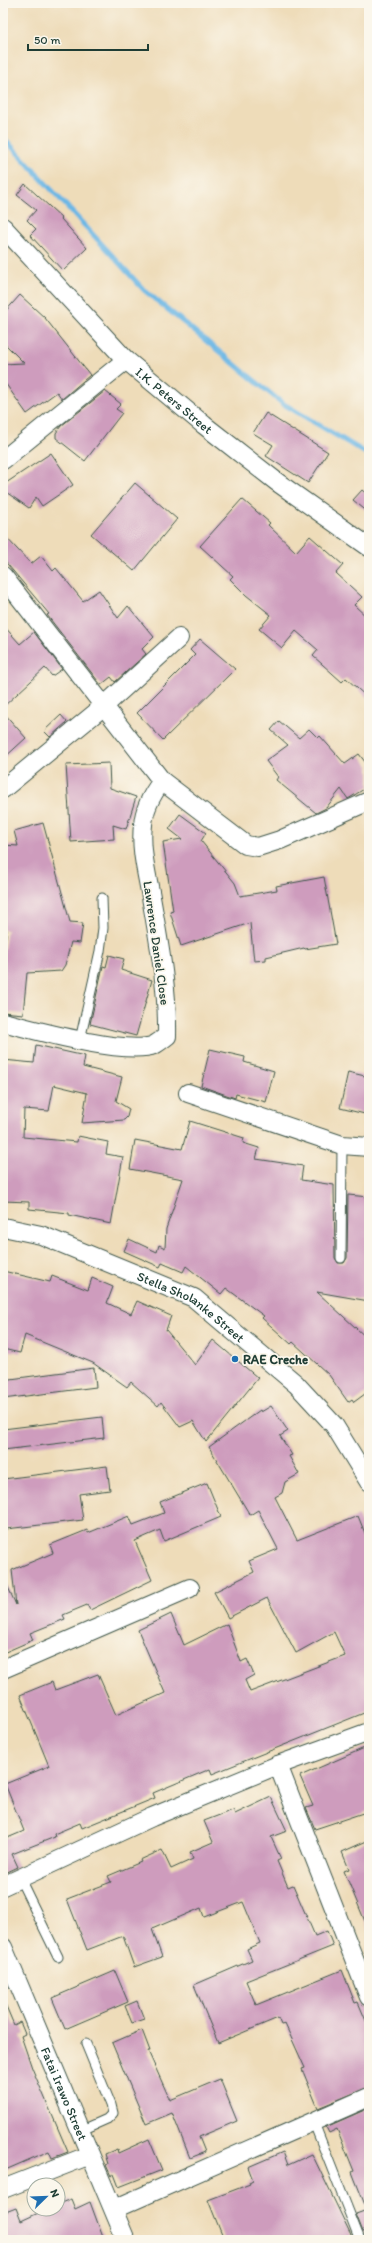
<svg xmlns="http://www.w3.org/2000/svg" width="372" height="2243" viewBox="0 0 372 2243" font-family="Itim,sans-serif">
	<rect width="100%" height="100%" fill="#fbf7ec"/>
	<filter id="ink" filterUnits="userSpaceOnUse"><feTurbulence type="fractalNoise" baseFrequency=".025" numOctaves="2"/><feDisplacementMap in="SourceGraphic" scale="8" xChannelSelector="R" yChannelSelector="G"/><feConvolveMatrix kernelMatrix="1 2 1 2 8 2 1 2 1" color-interpolation-filters="sRGB"/></filter>
	<filter id="wash" filterUnits="userSpaceOnUse"><feTurbulence type="fractalNoise" baseFrequency=".012" numOctaves="4" result="noise"/><feDisplacementMap in="SourceGraphic" scale="16" xChannelSelector="R" yChannelSelector="G"/><feGaussianBlur stdDeviation="0.9" result="paint"/><feColorMatrix in="noise" values="0 0 0 0 0 0 0 0 0 0 0 0 0 0 0 0 0 1.4 0 .05"/><feComposite in="paint" operator="in"/></filter>
	<g filter="url(#wash)">
		<rect width="100%" height="100%" fill="#eedcb9"/>
		<g fill="none" stroke-linecap="round" stroke-linejoin="round">
			<path stroke="#6cb7e5" stroke-width="5" d="M3,137L144,290L282,403L369,455"/>
		</g>
		<g id="blocks">
			<path fill="#ce9cbd" d="M25,184L62,218L61,219L87,248L63,271L30,235L36,229L27,220L36,210L17,195Z
				M20,295L45,318L90,375L62,399L57,392L27,414L3,380V364L24,363L3,342V314Z
				M105,391L121,404L116,409L122,413L85,461L56,438V433L61,426Z
				M266,413L328,452L308,483L266,456L273,445L253,433Z
				M51,453L73,485L42,506L36,497L29,508L3,490V485Z
				M135,483L177,519L134,571L91,534Z
				M362,490L369,496V513L353,500Z
				M242,499L270,523L268,525L296,552L310,536L343,565L336,573L362,597L354,605L369,619V699L346,678L342,682L313,656L318,650L296,631L282,648L259,629L271,615L246,595L230,579L233,576L200,546Z
				M3,534L31,564L41,556L53,571L56,568L83,601L99,590L118,618L128,606L154,637L142,649L146,654L115,682L111,677L101,685L47,615L49,614L3,559Z
				M3,625L20,644L34,632L62,669L52,676L45,668L3,707Z
				M200,639L235,669L163,740L137,713L195,655L190,650Z
				M3,712L26,738L3,759Z
				M61,715L67,722L50,737L44,731Z
				M279,721L299,738L309,729L318,738L320,736L345,764L359,754L369,767V786L348,799L341,789L326,808L316,813L276,780L278,777L266,761L288,745L271,730Z
				M109,763L110,788L136,797L126,829L113,825L114,839L71,842L66,765Z
				M180,814L206,833L201,841L235,883L240,896L277,890L276,886L324,877L336,944L305,949L304,948L266,957V960L254,961L250,923L181,946L170,912L173,911L163,842L182,839L169,829Z
				M43,823L70,922L83,923L80,943L71,942L65,965L61,971L27,973L23,1014L3,1012V954L7,930H3V845L18,846L14,831Z
				M109,955L124,959L121,970L152,980L136,1036L90,1024L103,966L106,967Z
				M36,1045L85,1056L83,1067L122,1077L116,1101L129,1109L127,1117L124,1120L82,1123L87,1093L54,1085L49,1111L24,1109L23,1137L77,1142L78,1136L108,1142L106,1154L123,1157L111,1224L69,1215V1213L29,1209V1202L3,1201V1060L34,1063Z
				M210,1049L245,1057L244,1062L274,1071L266,1102L236,1094L235,1098L201,1086Z
				M348,1072L369,1077V1115L340,1108Z
				M190,1121L244,1138L243,1143L259,1148L256,1159L303,1166L301,1180L334,1185L335,1258L338,1263H344L347,1258L348,1195L369,1197V1301L317,1292L369,1340V1391L354,1402L352,1399L348,1402L329,1375L293,1342L291,1344L262,1318L264,1316L226,1288L221,1294L186,1266L183,1272L162,1263L160,1267L124,1251L129,1239L157,1252L159,1245L165,1248L166,1229L183,1179L130,1169L135,1140L182,1149Z
				M3,1271L50,1282L52,1276L88,1290L92,1278L113,1287L107,1303L131,1314L137,1301L171,1316L166,1330L195,1365L213,1340L258,1378L206,1442L193,1421L180,1427L161,1402L158,1406L131,1382L127,1387L93,1363L25,1335L20,1353L3,1349Z
				M94,1368L96,1387L3,1399V1380Z
				M271,1406L288,1431L280,1436L292,1455L289,1456L299,1474L285,1482L282,1493L275,1497L297,1540L358,1516L369,1543V1711L212,1774L210,1769L153,1793L155,1798L82,1828L80,1823L54,1834L55,1837L12,1854L18,1867L3,1874V1836L5,1839L24,1831L5,1784L49,1766L20,1695L52,1682L55,1690L98,1674L116,1715L165,1693L138,1630L171,1614L184,1645L227,1624L241,1662L247,1659L254,1675L245,1680L250,1692L345,1656L334,1632L296,1653L267,1598L228,1618L214,1592L254,1572L249,1561L278,1549L258,1510L250,1515L209,1447L260,1410L261,1412Z
				M102,1417L104,1438L3,1450V1429Z
				M107,1466L110,1490L79,1494L83,1520L6,1529L3,1507V1479Z
				M207,1483L221,1517L164,1541L160,1530L135,1541L152,1580L90,1610L87,1605L63,1615L65,1619L30,1633L33,1640L3,1653V1576L16,1605L12,1570L53,1553L50,1545L87,1530L88,1533L129,1516L133,1525L164,1513L160,1502Z
				M369,1746V1811L315,1829L306,1808L313,1806L300,1776Z
				M271,1797L287,1831L271,1837L281,1859L277,1861L288,1887L293,1885L315,1936L327,1931L333,1946L246,1981L256,2005L342,1970L355,2003L358,2002L369,2028V2087L318,2108L302,2069L305,2068L285,2024L281,2025L278,2018L218,2043L194,1985L252,1960L247,1949L260,1943L243,1902L204,1917L201,1908L152,1929L162,1957L134,1967L123,1936L87,1950L67,1899L111,1882L108,1876L141,1862L140,1860L162,1850L171,1869L193,1859L190,1852L213,1842L204,1821L233,1810L235,1814Z
				M369,1840V1931L344,1871L349,1869L342,1852Z
				M115,1971L128,2002L65,2029L52,1998Z
				M3,1999L14,2025L20,2022L25,2034L21,2036L32,2068L68,2152L52,2158L49,2151L3,2171Z
				M137,2001L144,2019L132,2023L125,2006Z
				M142,2030L150,2051H148L170,2100L220,2079L237,2121L199,2137L205,2152L190,2158L172,2113L146,2124L112,2043Z
				M369,2108V2230L363,2232L356,2214L367,2210L352,2172L354,2171L337,2129L329,2133L326,2127Z
				M149,2139L162,2170L119,2187L114,2174L111,2176L106,2165L108,2164L105,2154L117,2149L118,2153Z
				M283,2152L288,2165L312,2154L352,2237L344,2240H224L208,2200L250,2184L249,2182L253,2180L248,2167Z
				M71,2199L75,2209L90,2202L104,2240H6L3,2232V2213L16,2208L21,2221L47,2209H58V2204Z"/>
		</g>
	</g>
	<g filter="url(#ink)">
		<use href="#blocks" fill-opacity="0" stroke="#3e5548" stroke-width="1"/>
		<g fill="none" stroke-linecap="round" stroke-linejoin="round">
			<g stroke="#3e5548" stroke-width="11">
				<path id="service" d="M80,1040L100,951L103,928L102,898
					M341,1258L342,1145
					M20,1879L58,1957
					M314,2123L360,2240
					M80,2131L107,2119L113,2113L111,2105L86,2044"/>
			</g>
			<g stroke="#3e5548" stroke-width="20">
				<g id="minor">
					<path id="s1" d="M3,227L126,360L204,425L277,482L369,547"/>
					<path d="M3,460L126,360"/>
					<path d="M3,576L162,781L246,845L258,847L280,840L369,801"/>
					<path d="M3,789L104,706L179,638"/>
					<path d="M3,1022C34,1030 127,1056 154,1045C158,1043 163,1039 167,1036C168,989 159,943 151,897C147,874 140,849 143,825C144,809 152,794 162,781"/>
					<path d="M188,1093L342,1145L369,1147"/>
					<path id="s2" d="M3,1227L41,1235L194,1298L296,1384L334,1425L369,1482"/>
					<path d="M3,1669L190,1588"/>
					<path d="M278,1765L369,1997"/>
					<path d="M3,1886L152,1817L278,1765L369,1732"/>
					<path id="s3" d="M3,1947L126,2240"/>
					<path d="M3,2189L90,2155"/>
					<path d="M114,2209L369,2097"/>
				</g>
			</g>
			<use href="#service" stroke="#fff" stroke-width="9"/>
			<use href="#minor" stroke="#fff" stroke-width="18"/>
		</g>
	</g>
	<circle fill="#1f6fb2" stroke="#fbf7ec" stroke-width="1.5" cx="235" cy="1359" r="4"/>
	<g text-anchor="middle" stroke-width="3.5" stroke-linejoin="round" paint-order="stroke">
		<g font-size="13" fill="#1f3d34" stroke="#fbf7ec">
			<text dy="5" stroke="none"><textPath href="#s1" startOffset="244">I.K. Peters Street</textPath></text>
			<text transform="translate(157 943) rotate(82)" y="5">Lawrence Daniel Close</text>
			<text dy="5" stroke="none"><textPath href="#s2" startOffset="206">Stella Sholanke Street</textPath></text>
			<text dy="5" stroke="none"><textPath href="#s3" startOffset="159">Fatai Irawo Street</textPath></text>
		</g>
		<g font-size="13" font-weight="bold" fill="#1f3d34" stroke="#fbf7ec" text-anchor="start">
			<text x="243" y="1364">RAE Creche</text>
		</g>
	</g>
	<rect width="372" height="2243" fill="none" stroke="#fbf7ec" stroke-width="16"/>
	<g transform="translate(46 2197) rotate(67)"><circle r="19" fill="#fbf7ec" stroke="#a3ada2"/>
	<path d="M0-3L7 15L0 10L-7 15Z" fill="#1f6fb2"/>
	<text y="-6" font-size="11" font-weight="bold" text-anchor="middle" fill="#1f3d34">N</text>
	</g>
	<path d="M28 44v6h120v-6" fill="none" stroke="#1f3d34" stroke-width="2"/>
	<text x="34" y="44" font-size="12" fill="#1f3d34" stroke="#fbf7ec" stroke-width="3" paint-order="stroke">50 m</text>
</svg>
